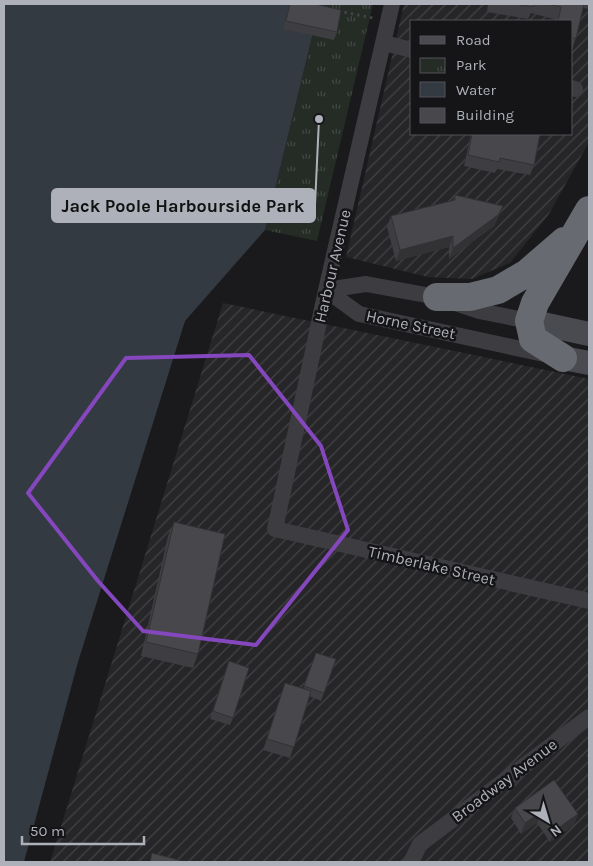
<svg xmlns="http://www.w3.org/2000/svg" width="593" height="866" viewBox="0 0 593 866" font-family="Karla,sans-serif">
	<defs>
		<pattern id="industrial-furrows" width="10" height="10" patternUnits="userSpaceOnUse" patternTransform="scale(1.25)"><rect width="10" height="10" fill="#262629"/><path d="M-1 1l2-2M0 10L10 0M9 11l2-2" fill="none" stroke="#434346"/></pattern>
		<pattern id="park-tufts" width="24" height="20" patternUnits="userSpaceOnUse" patternTransform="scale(1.25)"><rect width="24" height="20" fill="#252c26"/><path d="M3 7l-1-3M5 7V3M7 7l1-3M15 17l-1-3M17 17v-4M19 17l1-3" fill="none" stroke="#424843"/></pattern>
	</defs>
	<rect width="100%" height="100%" fill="#1a1a1c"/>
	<path fill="url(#industrial-furrows)" fill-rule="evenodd" d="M404,4H589V142L549,214L510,263L472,279L428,277L346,257ZM412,21H572V134H412Z
		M223,303L589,379V862H50Z"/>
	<path fill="url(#park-tufts)" d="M320,4H373L317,241L265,230Z"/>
	<path fill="#333a41" d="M4,4H320L265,230L185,321L78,662L24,862H4Z"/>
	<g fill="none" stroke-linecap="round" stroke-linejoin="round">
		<path stroke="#424348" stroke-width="3" stroke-dasharray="2.5 4" stroke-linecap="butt" d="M338,11L373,18"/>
		<path stroke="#3c3c41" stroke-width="16" d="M392,4L326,290L275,529L589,601
			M384,43L412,50
			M572,88L575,89
			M326,290L359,314L544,354
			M326,290L366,284L437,297L479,311L529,321
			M411,862L420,844L589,717"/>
		<path stroke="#4a4b51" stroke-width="24" d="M529,321L589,334
			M563,358L589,363"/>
		<path stroke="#686a71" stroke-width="28" d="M437,297H470L498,290L527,273L564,241
			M563,358L533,339L529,321L535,303L589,210"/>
	</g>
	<path fill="#3e3d41" d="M289,4H315L337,32L334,40L283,29Z
		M488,4H589V9L583,8L576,38L572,49V21H557V20L531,13L528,19L487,12Z
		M471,134H540L534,165L530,175L497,169L495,173L464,166Z
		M455,195L503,206L494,226L449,259V247L396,261L387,227L391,216L453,201Z
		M174,522L198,654L193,668L141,656L168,536Z
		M316,653L324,693L321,701L309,696L290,758L263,750L285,683L303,689Z
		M226,669L233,718L230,725L210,719Z
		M589,750V759L587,756Z
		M515,808L578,814L574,825L550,842L537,823L521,834L511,818Z"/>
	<path fill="#323235" d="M503,206L494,226L449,259L453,248Z
		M453,236L449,247L396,261L400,250Z
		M541,812L537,823L521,834L525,823Z
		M578,814L574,825L550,842L554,831Z"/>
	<path fill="#48474c" stroke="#323235" d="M290,4H315L341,10L337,32L286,21Z
		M516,4H534L533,7Z
		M547,4H584L576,38H572V21H558L561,7Z
		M472,134H540L534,165L500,158L499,162L468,155Z
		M455,195L503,206L498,215L453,248V236L400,250L391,216L455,200Z
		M174,522L225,534L198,654L146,642Z
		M316,653L336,659L324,693L304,686Z
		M229,661L249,668L233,718L213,711Z
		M285,683L311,691L294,747L267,739Z
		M554,780L578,814L554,831L541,812L525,823L515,808Z
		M152,853L186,862H150Z"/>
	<path fill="none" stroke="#8547be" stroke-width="4" stroke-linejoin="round" d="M249,355L321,446L348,530L256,645L143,631L98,581L28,493L126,358Z"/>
	<g text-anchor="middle" stroke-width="5" stroke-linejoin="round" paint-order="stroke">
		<g font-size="16" fill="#aeb1ba" stroke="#151517">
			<text transform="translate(332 266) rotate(-77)" y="6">Harbour Avenue</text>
			<text transform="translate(411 324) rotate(12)" y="6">Horne Street</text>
			<text transform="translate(432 565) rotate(13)" y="6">Timberlake Street</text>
			<text transform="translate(504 780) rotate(-37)" y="6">Broadway Avenue</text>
		</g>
	</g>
	<path fill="none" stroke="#aeb1ba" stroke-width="2" d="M319 119L315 205"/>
	<circle fill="#aeb1ba" stroke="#151517" stroke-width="2" cx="319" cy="119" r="5"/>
	<rect fill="#aeb1ba" stroke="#aeb1ba" stroke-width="2" x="52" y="189" width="263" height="33" rx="5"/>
	<g font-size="18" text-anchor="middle" font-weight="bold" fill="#111">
		<text x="183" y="212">Jack Poole Harbourside Park</text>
	</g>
	<rect width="593" height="866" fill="none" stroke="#aeb1ba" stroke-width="10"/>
	<rect x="410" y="20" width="162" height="115" fill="#151517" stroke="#525358"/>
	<rect x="420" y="36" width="25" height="8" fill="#4a4b51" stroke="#525358"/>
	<text x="456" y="45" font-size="15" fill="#aeb1ba">Road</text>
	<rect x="420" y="58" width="25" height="15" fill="url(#park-tufts)" stroke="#525358"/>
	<text x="456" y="70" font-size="15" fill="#aeb1ba">Park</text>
	<rect x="420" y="82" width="25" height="15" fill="#333a41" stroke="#525358"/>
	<text x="456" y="95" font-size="15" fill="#aeb1ba">Water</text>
	<rect x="420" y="108" width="25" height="15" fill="#48474c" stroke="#525358"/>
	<text x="456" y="120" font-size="15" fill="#aeb1ba">Building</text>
	<g transform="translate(548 821) rotate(142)" stroke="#151517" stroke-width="4" paint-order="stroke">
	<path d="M0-4L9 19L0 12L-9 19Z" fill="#aeb1ba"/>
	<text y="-8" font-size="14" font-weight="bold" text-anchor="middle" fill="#aeb1ba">N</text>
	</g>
	<path d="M22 836v8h122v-8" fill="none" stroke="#aeb1ba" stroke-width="2.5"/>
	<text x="30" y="836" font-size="15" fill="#aeb1ba" stroke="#151517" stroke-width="4" paint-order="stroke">50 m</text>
</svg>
